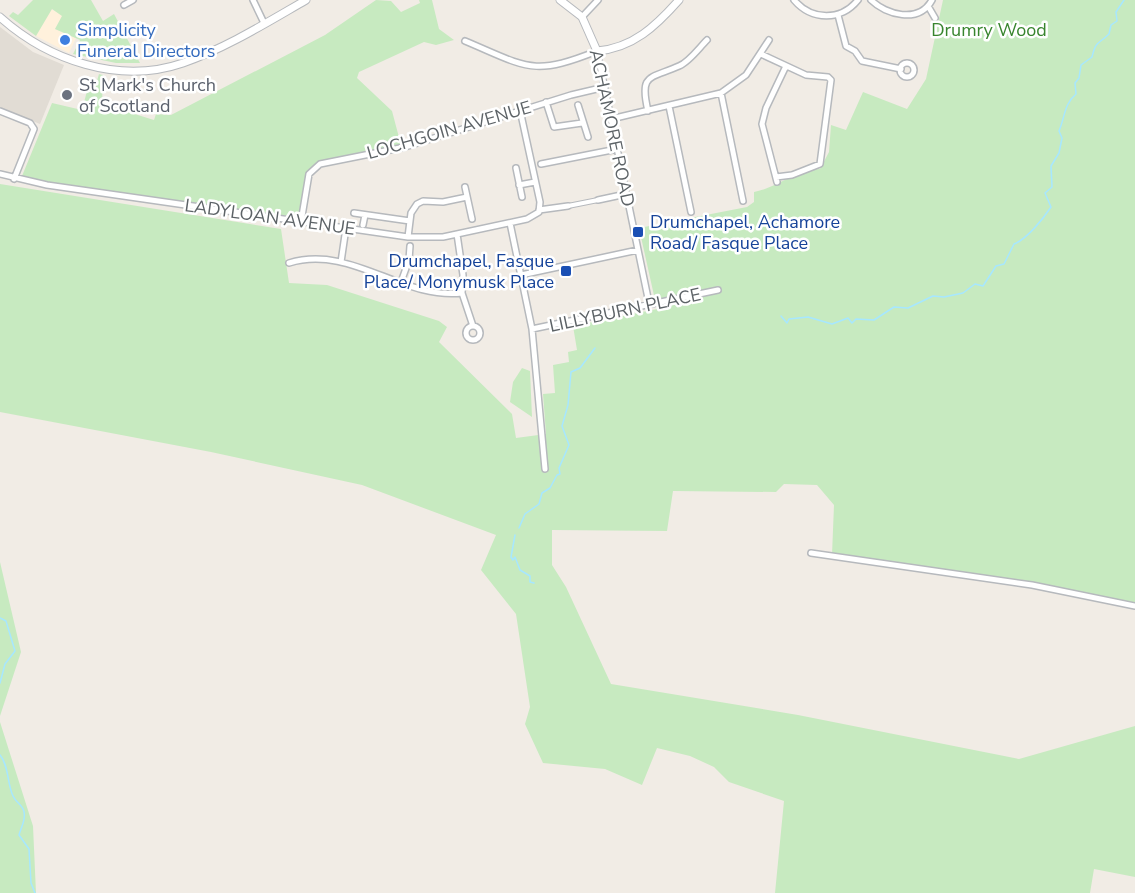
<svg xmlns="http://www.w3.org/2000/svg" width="1135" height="893" viewBox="0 0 1135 893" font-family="'Nunito Sans',sans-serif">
	<rect width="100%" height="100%" fill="#f1ece5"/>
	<path fill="#fff1dc" d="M51,9L63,15L55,29L76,38L69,53L36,36Z"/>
	<path fill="#e1dcd4" d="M0,27L33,52L64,65L40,124L0,108Z"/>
	<path fill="#c7eac0" d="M33,0H91L103,21L114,14L140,63H116L73,54L80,40L55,29L62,16L52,9L36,36L9,16L13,12L18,15Z
		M376,0L391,1L401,12L420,3L419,0H432L439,29L454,40L436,45L424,42L359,72L357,78L392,111L401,145L317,162L307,172L300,213L295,217L31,180L22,176L52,103L82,110L87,91H94L99,74L103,75L102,104L154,120L156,114L171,115L325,35Z
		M943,0H1135V608L1032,585L832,555L834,505L817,485L784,484L776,492L673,491L667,531L552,530V565L566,587L611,684L798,715L1019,759L1135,726V877L1094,869L1090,893H775L784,801L729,782L714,767L690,756L657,748L642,785L605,769L543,763L525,724L530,707L516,614L481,570L496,535L362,485L211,452L0,412V184L281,229L289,283L327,285L439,321L447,327L439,342L512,414L516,438L546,434L543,394L555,393L553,365L569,362L568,352L577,350L573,326L657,309L639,228L747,207L754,202V192C776,188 798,169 820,169L829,152L831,125L846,130L863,92L907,109L926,79Z
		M522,368L530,371L532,417L510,402L513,382Z
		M0,562L21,652L0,716Z
		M0,722L33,826L36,893H0Z"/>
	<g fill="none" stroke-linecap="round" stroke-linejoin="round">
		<path stroke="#a7e7ff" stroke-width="1.5" d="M781,316L787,323L789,319L808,317L832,324L848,318L852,323L856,319L874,320L894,307L908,308L933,296L944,297L963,293L975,284L983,286L996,266L1004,264L1014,244C1027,239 1043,219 1051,207L1045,193L1052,187L1051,166L1059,153L1062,138L1059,131C1065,117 1064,104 1076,94L1075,83L1079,78L1081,65L1092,57C1096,40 1099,44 1109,34L1111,25L1117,21L1116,12L1124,0
			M519,528L525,514L539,504L542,493L550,488L557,475L560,474L559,468L569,445L562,426L568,405L571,372L580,368L595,348
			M515,535L511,557L513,560L515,557L520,570L530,576V582L534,583
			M0,618L6,621L15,651L5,664L0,683
			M0,755C9,766 7,783 13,796C16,803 23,805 24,812C26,820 21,827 19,835L29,849L31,883L35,893"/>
		<g stroke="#b6b9bd" stroke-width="6">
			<path id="pedestrian" d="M568,206L598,200"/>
		</g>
		<g stroke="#b6b9bd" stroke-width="8">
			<path id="minor" d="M253,0L264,23
				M794,0C812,21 841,21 858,0
				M871,0C886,15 919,24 932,0
				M124,5L133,0
				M928,6L935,18
				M838,15L846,46L855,51L862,61L901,69
				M582,17L598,0
				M465,41C527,67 532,77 597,51L649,303
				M761,54L806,75L828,77L831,80L820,164L792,175L776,177
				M900 70a7 7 0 1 1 14 0a7 7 0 1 1-14 0Z
				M721,93L743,201
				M546,102L554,127L582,123
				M578,105L588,137
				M669,106L691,212
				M0,111L30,123L34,129L14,179
				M648,111C639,73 650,79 679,66C689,62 699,48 707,40
				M611,119L721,93L746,75L769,40
				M541,164L617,149
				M516,168L522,197
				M0,174L47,185L408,237H443L527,219L539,212L540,202L520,110
				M777,182L762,124L766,108L786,66
				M519,185L535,182
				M465,187L472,219
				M598,200L626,194
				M539,210L568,206
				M354,213L410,221
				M301,222L309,174L320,164L405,147L571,95L605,87
				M510,223L532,329L545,469
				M363,225L365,215
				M457,234L463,275L462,293L473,326
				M408,237L411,213L417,204L423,201L443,202L467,197
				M409,260L420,262
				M341,262L346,228
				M289,263C351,244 402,300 462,293
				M521,275L638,250
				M401,282L409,260L410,246
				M466 333a7 7 0 1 1 14 0a7 7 0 1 1-14 0Z
				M532,329L718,290
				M811,553L1032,585L1135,606"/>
		</g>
		<g stroke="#b6b9bd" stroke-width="9">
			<path id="tertiary" d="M560,0L582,17L597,51C633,48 656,26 679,0
				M0,17C48,60 119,85 183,63C226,48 266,23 306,0"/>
		</g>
		<use href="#pedestrian" stroke="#fff" stroke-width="4"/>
		<use href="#minor" stroke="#fff" stroke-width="5"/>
		<use href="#tertiary" stroke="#fff" stroke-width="7"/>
	</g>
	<circle fill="#3f7fe0" stroke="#fff" stroke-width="2" cx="65" cy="40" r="6"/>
	<circle fill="#6b7280" stroke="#fff" stroke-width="2" cx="67" cy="95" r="6"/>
	<g fill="#1a4fb4" stroke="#fff" stroke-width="2">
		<rect x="632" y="226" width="12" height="12" rx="3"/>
		<rect x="560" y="265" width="12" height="12" rx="3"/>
	</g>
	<g text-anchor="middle" stroke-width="5" stroke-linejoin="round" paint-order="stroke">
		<g font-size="18" fill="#366cbe" stroke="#fff" text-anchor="start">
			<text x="77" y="36">Simplicity<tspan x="77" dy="21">Funeral Directors</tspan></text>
		</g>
		<g font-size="18" fill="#38852e" stroke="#fff">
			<text x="989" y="36">Drumry Wood</text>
		</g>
		<g font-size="18" fill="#5b616d" stroke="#fff" text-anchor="start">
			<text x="79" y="91">St Mark's Church<tspan x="79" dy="21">of Scotland</tspan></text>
		</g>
		<g font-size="18" fill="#5d6367" stroke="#fff">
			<text transform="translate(612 128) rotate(78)" y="6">ACHAMORE ROAD</text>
			<text transform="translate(449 130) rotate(-16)" y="6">LOCHGOIN AVENUE</text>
			<text transform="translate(270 217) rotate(8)" y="6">LADYLOAN AVENUE</text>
			<text transform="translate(625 310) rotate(-12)" y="6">LILLYBURN PLACE</text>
		</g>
		<g font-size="18" fill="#164399" stroke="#fff" text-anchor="start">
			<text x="650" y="228">Drumchapel, Achamore<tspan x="650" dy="21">Road/ Fasque Place</tspan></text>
			<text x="554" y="267" text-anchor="end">Drumchapel, Fasque<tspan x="554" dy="21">Place/ Monymusk Place</tspan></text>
		</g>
	</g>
</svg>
